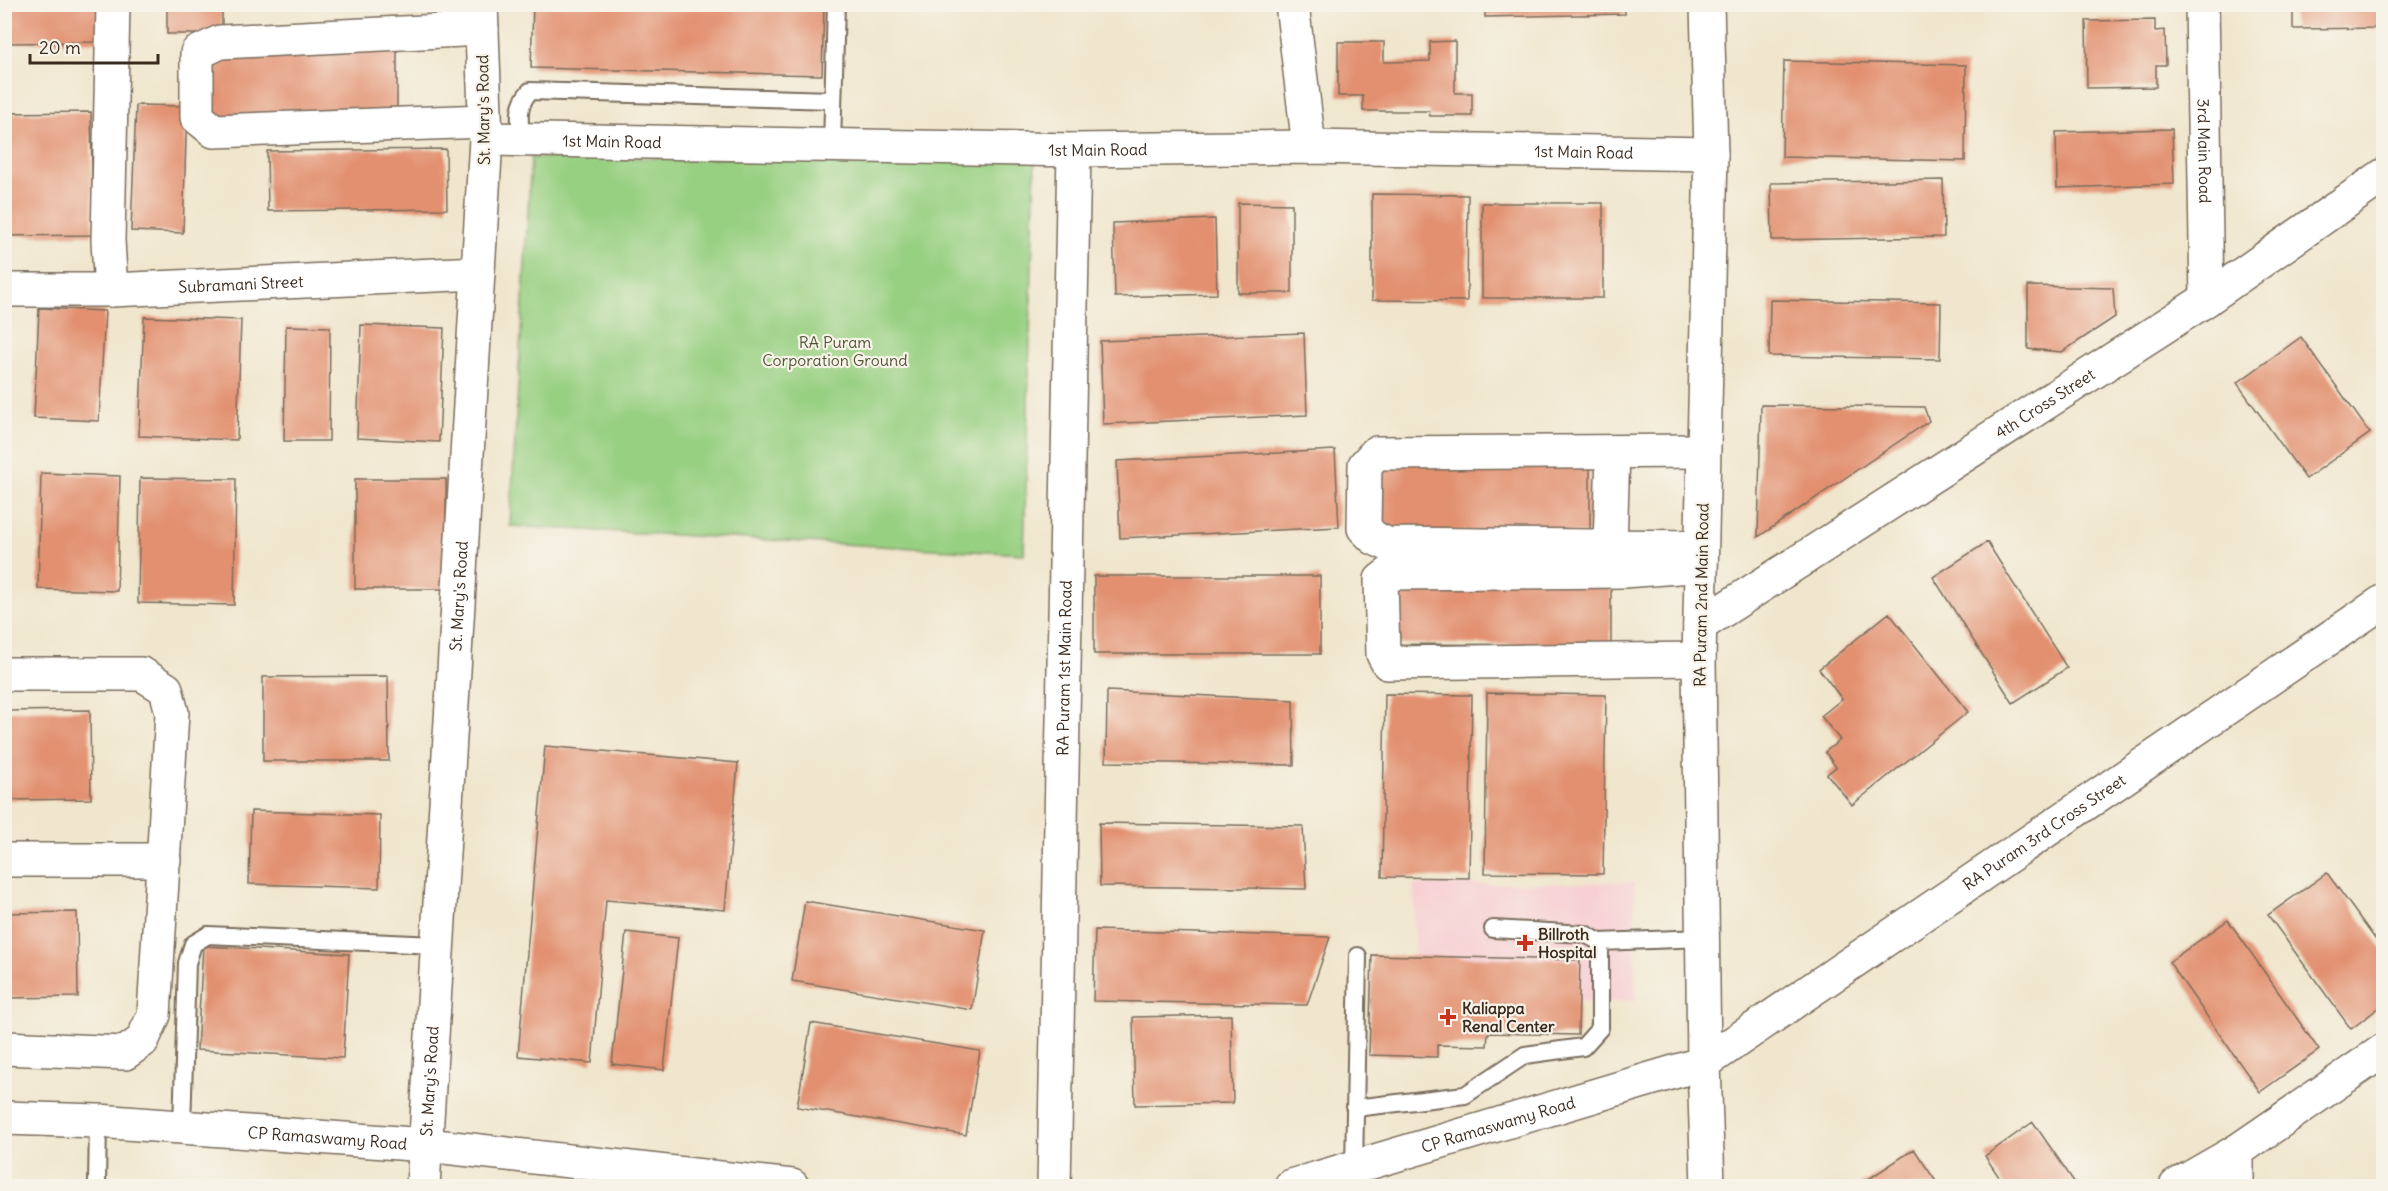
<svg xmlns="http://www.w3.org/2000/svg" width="2388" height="1191" viewBox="0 0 2388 1191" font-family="Delius,sans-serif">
	<rect width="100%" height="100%" fill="#f7f3e8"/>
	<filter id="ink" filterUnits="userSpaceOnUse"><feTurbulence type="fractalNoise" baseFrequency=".0167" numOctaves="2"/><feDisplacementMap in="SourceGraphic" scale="12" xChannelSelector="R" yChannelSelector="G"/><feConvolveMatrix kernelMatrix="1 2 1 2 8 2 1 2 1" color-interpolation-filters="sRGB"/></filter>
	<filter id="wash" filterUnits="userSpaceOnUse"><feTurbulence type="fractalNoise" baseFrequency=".008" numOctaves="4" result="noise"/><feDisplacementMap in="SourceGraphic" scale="24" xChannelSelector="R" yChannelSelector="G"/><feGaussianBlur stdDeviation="1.35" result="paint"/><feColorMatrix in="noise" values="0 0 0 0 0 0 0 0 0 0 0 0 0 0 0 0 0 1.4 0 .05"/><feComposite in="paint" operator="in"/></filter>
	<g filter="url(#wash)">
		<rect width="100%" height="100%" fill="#f0e6cd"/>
		<path fill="#f7cfd4" d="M1634,882L1636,1001L1415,1004L1414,885Z"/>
		<path fill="#98d082" stroke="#6a7d50" stroke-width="1.5" d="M531,158H1035L1024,554L510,526Z"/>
		<g id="blocks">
			<path fill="#e29070" d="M8,4H102V42L9,43Z
				M167,4H222V34H167Z
				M1485,4H1625V14L1485,17Z
				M2293,4H2384V28L2293,29Z
				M533,5H824L822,75L531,68Z
				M2155,20V31L2165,30L2166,65H2156V87L2087,88L2086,21Z
				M1455,41V93H1472V116H1430L1429,111H1363V96H1338V42H1384V62L1430,61V42Z
				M397,50V115L210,118L209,52Z
				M1784,61L1966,65L1965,161L1782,157Z
				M136,105L187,106L183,233L131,231Z
				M91,112L93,235L4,236V113Z
				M2172,129L2174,184L2057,188L2056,132Z
				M446,149L447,209L268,211L267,151Z
				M1943,180L1944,237L1772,240L1771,183Z
				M1372,194L1468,195L1467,301L1372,300Z
				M1238,203L1292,204V293H1238Z
				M1482,203H1603V298H1482Z
				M1215,219L1217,294L1115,297L1113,223Z
				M2028,286L2113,288L2115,317L2062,352L2028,349Z
				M1770,300L1941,303L1940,359L1769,356Z
				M39,308L105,311L99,421L34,418Z
				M144,317L241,320L237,440L139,436Z
				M361,325L444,328L439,442L357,438Z
				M286,326L330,327L329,441H284Z
				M1304,333L1307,415L1103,424L1100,341Z
				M2301,337L2370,433L2306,479L2237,383Z
				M1761,405L1924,407L1929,421L1758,537Z
				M1335,450L1339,527L1120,538L1117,461Z
				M1374,461L1590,462V533L1374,532Z
				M41,473L120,476L117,591L38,589Z
				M140,478L236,479L234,605L138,603Z
				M355,479H446V589H355Z
				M1987,542L2067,668L2013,703L1933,577Z
				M1094,576H1320V654H1094Z
				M1392,577L1611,579V645L1392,644Z
				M1889,613L1968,712L1852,805L1827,774L1836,767L1825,752L1840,740L1821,716L1842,699L1819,669Z
				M388,676L389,761H263V677Z
				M1107,691L1293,700L1294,765L1106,762Z
				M1487,693L1606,695L1603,874L1485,873Z
				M1385,694L1472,695L1469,878L1382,877Z
				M90,710L91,799L4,800V711Z
				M545,746L738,763L725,910L606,900L592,1063L518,1056Z
				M251,811L380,815L379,888L249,884Z
				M1099,823L1303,826L1306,889L1100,886Z
				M2327,873L2384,951V1004L2351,1029L2268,915Z
				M805,901L985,930L972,1010L792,981Z
				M77,912L78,997L4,998V913Z
				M2228,920L2319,1050L2260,1092L2169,962Z
				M1095,930L1330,937L1307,1005L1093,1001Z
				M626,932L678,938L664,1070L612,1064Z
				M203,946L349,954L343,1058L197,1050Z
				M1372,955L1580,960L1578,1035L1488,1033L1487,1046L1437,1045V1057L1369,1055Z
				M1231,1015L1233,1103L1135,1105L1133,1017Z
				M811,1023L980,1051L966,1135L797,1107Z
				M2033,1122L2077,1186H2005L1985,1156Z
				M1914,1149L1939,1186H1858Z"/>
		</g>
	</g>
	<g filter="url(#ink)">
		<use href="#blocks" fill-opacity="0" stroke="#7a6c5b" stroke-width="1.5"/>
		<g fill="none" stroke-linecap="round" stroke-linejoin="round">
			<g stroke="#7a6c5b" stroke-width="20">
				<path id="lane" d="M521,140C520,121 516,106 530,91L833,100
					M832,145L836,4
					M1600,942L1703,938
					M1355,1108L1465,1095L1525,1055L1583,1047L1600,1028V942L1585,934L1493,929
					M182,1127L187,963L193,944L208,935L437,945
					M1354,1168L1358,956
					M97,1186L98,1121"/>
			</g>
			<g stroke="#7a6c5b" stroke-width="36">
				<g id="street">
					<path d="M1292,4L1309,147"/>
					<path id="s1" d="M2202,4L2207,299"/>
					<path d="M482,29L220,42L197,53V117L214,131L485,121"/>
					<path id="s2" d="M486,139L1074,150L1309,147L1711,154"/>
					<path id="s3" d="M4,290H111L478,273"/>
					<path d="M111,290L108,241L113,4"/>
					<path d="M1610,546L1613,452"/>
					<path d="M1701,547L1387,544L1374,538L1364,528L1365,465L1376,453L1703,451"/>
					<path d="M1692,566L1623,571L1390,573L1381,580L1383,654L1388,663L1699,659"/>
					<path id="s4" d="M1700,625L2207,299L2384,175"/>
					<path d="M4,674H142L166,689L172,713L154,1015L142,1041L125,1053L4,1048"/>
					<path d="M4,860H164"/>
					<path id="s5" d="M1054,1186L1074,150"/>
					<path d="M2176,1186L2237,1151L2384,1050"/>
					<path d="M2237,1186V1151"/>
				</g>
			</g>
			<g stroke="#7a6c5b" stroke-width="36">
				<g id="secondary">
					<path d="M1707,4L1711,154L1699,659L1704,1063L1708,1186"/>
					<path id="s6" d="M4,1118L98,1121L426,1145L792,1186"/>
					<path id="s7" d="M423,1186L486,139L481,4"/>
					<path id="s8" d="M1291,1186L1704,1063L2384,601"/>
				</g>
			</g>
			<use href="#lane" stroke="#fff" stroke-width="16"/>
			<use href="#street" stroke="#fff" stroke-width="33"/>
			<use href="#secondary" stroke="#fff" stroke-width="33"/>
		</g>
	</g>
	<g fill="#c8321e" stroke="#f7f3e8" stroke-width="2">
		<path d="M1522 934h6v6h6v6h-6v6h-6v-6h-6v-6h6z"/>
		<path d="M1445 1008h6v6h6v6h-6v6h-6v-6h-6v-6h6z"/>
	</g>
	<g text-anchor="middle" stroke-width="4.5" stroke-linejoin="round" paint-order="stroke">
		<g font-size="16" fill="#3b2a1e" stroke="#f7f3e8">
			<text transform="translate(483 110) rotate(-91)" y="6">St. Mary's Road</text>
			<text dy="6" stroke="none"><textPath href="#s2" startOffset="126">1st Main Road</textPath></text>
			<text dy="6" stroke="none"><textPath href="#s2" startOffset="612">1st Main Road</textPath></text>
			<text dy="6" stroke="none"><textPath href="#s2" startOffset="1098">1st Main Road</textPath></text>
			<text dy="6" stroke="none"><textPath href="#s1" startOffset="147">3rd Main Road</textPath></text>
			<text dy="6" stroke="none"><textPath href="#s3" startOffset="237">Subramani Street</textPath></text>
			<text dy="6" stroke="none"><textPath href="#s4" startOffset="410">4th Cross Street</textPath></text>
			<text transform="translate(1701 595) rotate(-89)" y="6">RA Puram 2nd Main Road</text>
			<text dy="6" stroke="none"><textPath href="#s7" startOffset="591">St. Mary's Road</textPath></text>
			<text dy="6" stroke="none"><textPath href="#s5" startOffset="518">RA Puram 1st Main Road</textPath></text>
			<text dy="6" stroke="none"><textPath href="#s8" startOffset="842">RA Puram 3rd Cross Street</textPath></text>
			<text dy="6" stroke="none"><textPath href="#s7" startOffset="105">St. Mary's Road</textPath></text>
			<text dy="6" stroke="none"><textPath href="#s8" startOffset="216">CP Ramaswamy Road</textPath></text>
			<text dy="6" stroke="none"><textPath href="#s6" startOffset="324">CP Ramaswamy Road</textPath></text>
		</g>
		<g font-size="16" fill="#525437" stroke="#f7f3e8">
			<text x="835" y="348">RA Puram<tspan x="835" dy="18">Corporation Ground</tspan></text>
		</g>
		<g font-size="16" font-weight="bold" fill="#3b2a1e" stroke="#f7f3e8" text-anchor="start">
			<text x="1538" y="940">Billroth<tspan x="1538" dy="18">Hospital</tspan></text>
			<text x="1462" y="1014">Kaliappa<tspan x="1462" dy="18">Renal Center</tspan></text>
		</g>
	</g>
	<rect width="2388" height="1191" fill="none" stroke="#f7f3e8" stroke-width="24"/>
	<path d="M30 54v9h128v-9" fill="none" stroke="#3b2a1e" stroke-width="3"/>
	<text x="39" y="54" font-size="18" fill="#3b2a1e" stroke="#f7f3e8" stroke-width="4.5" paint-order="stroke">20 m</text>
</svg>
